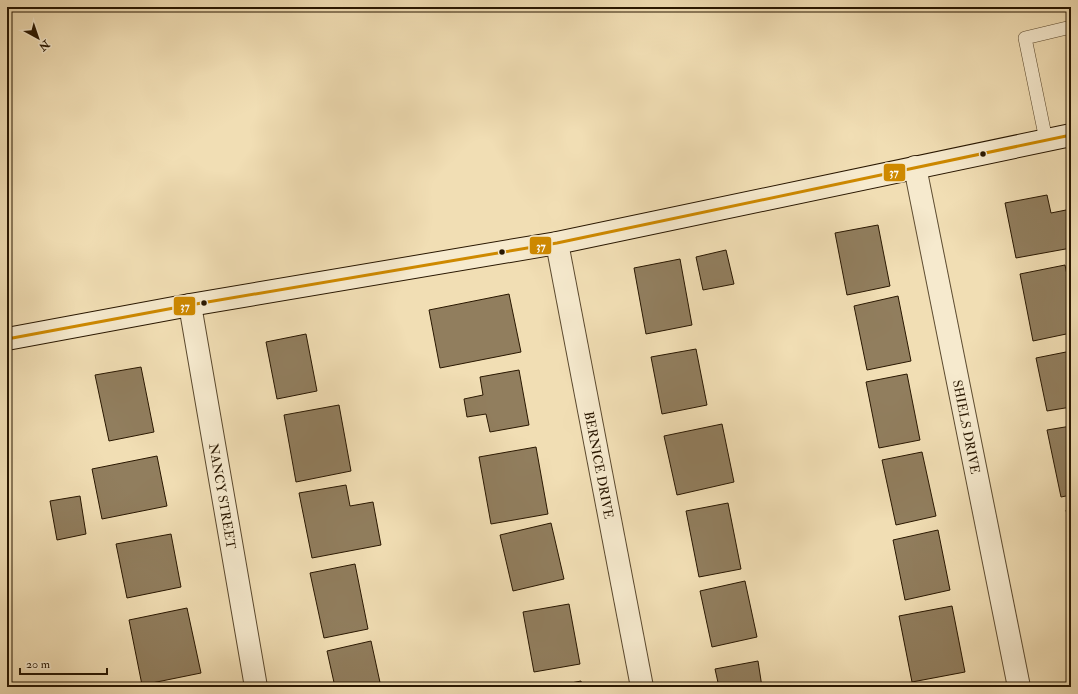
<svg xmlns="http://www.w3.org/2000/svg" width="1078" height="694" viewBox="0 0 1078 694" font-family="'IM FELL Double Pica',serif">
	<rect width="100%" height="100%" fill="#f1deb4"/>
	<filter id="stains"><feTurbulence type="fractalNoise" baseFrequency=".005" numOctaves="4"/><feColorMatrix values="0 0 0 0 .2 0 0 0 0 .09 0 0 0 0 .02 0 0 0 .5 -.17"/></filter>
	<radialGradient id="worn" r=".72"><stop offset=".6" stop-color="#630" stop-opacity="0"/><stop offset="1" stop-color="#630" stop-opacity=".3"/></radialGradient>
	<path fill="#917e5e" stroke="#291701" d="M1047,195L1051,213L1071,209V248L1016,258L1005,203Z
		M878,225L890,286L847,295L835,233Z
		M726,250L734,284L703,290L696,257Z
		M680,259L692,325L646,334L634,268Z
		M1065,265L1071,295V333L1033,341L1020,274Z
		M509,294L521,352L440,368L429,310Z
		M898,296L911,361L867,370L854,306Z
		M306,334L317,391L277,399L266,342Z
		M696,349L707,405L662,414L651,357Z
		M1071,351V407L1047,411L1036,358Z
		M141,367L154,432L109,441L95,375Z
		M519,370L529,425L490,432L486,414L467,417L464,399L483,395L480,377Z
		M907,374L920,440L879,448L866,382Z
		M339,405L351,471L296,482L284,415Z
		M722,424L734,482L677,495L664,436Z
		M1071,426V495L1061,497L1047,430Z
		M536,447L548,514L491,524L479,457Z
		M922,452L936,516L896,525L882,460Z
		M157,456L167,506L102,519L92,469Z
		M346,485L350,506L373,502L381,545L312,558L299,493Z
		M80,496L86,534L57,540L50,501Z
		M728,503L741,569L699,577L686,511Z
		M1071,509V536L1066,510Z
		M551,523L564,579L513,591L500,535Z
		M938,530L950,590L905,600L893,540Z
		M171,534L181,587L127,598L116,544Z
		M355,564L368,629L324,638L310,573Z
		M745,581L757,637L712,647L700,591Z
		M569,604L580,664L534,672L523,612Z
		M952,606L965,672L912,682L899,616Z
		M187,608L201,673L142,685L129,620Z
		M371,641L381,687H335L327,651Z
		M758,661L762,687H719L715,669Z
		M581,681L582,687H551Z
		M202,684V687H186Z"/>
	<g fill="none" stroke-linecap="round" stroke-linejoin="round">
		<g stroke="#5b492e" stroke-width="14">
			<path id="service" d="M1046,140L1025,38L1071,27"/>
		</g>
		<g stroke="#5b492e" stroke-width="24">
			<g id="minor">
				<path id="s1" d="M915,167L1019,687"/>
				<path id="s2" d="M557,243L642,687"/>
				<path id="s3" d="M190,305L256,687"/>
			</g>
		</g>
		<g stroke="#291701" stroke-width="24">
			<path id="secondary" d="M7,339L190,305L557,243L1071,135"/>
		</g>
		<use href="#service" stroke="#f6eace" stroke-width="13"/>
		<use href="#minor" stroke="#f6eace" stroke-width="22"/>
		<use href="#secondary" stroke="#f6eace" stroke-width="22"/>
		<g stroke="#f6eace" stroke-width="6">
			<path id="bus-1" d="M7,339L190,305L557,243L1071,135"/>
		</g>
		<use href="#bus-1" stroke="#ce8900" stroke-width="3"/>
	</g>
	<g fill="#291701" stroke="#f6eace" stroke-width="1.5">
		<circle cx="983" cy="154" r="3.5"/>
		<circle cx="502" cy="252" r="3.5"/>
		<circle cx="204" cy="303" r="3.5"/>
	</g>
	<g text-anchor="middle" stroke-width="3" stroke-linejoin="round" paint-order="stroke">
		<g font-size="13" fill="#291701" stroke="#f6eace">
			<text dy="5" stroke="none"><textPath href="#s1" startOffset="265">SHIELS DRIVE</textPath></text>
			<text dy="5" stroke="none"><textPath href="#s2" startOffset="226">BERNICE DRIVE</textPath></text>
			<text dy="5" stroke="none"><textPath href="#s3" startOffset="194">NANCY STREET</textPath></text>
		</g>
	</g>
	<g stroke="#f6eace" stroke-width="1.5">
		<rect x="883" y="163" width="23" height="19" rx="4" fill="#ce8900"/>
		<rect x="529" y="236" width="23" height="19" rx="4" fill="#ce8900"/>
		<rect x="173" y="296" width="23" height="20" rx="4" fill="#ce8900"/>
	</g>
	<g font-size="11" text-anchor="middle" font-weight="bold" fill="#fff">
		<text x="894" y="176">37</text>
		<text x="541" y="250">37</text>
		<text x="185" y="310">37</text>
	</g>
	<rect width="1078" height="694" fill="none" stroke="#f1deb4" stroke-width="24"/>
	<rect x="8" y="8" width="1062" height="678" fill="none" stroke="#291701" stroke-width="2"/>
	<rect x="12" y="12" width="1054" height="670" fill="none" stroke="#291701"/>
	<g transform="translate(38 38) rotate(140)" stroke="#f6eace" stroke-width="3" paint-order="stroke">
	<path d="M0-3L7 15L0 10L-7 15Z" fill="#291701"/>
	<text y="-6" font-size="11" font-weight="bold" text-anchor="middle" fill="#291701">N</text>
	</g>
	<path d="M20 668v6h87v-6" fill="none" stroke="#291701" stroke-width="2"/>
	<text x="26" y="668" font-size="12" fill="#291701" stroke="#f6eace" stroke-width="3" paint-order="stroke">20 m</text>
	<rect width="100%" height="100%" filter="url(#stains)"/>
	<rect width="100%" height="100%" fill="url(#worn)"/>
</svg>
